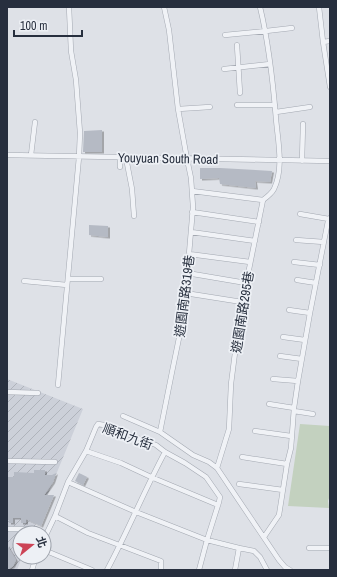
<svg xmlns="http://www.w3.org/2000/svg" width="337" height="577" viewBox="0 0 337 577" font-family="'Archivo Narrow','Noto Sans TC',sans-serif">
	<defs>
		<pattern id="industrial-furrows" width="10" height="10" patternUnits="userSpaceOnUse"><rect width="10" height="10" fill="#ccd0d9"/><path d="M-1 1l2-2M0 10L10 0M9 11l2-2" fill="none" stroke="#afb3bb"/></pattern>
		<filter id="shadow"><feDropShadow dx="2" dy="1.5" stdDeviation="0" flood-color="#0004"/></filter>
	</defs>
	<rect width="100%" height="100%" fill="#dee1e7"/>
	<path fill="url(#industrial-furrows)" d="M7,379L83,409L32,533H20V557H22L17,570H7Z"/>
	<path fill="#c3d1bf" d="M300,424L330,426V495L328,501L329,508L288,506Z"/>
	<path fill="#b5bac4" filter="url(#shadow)" d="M102,130V152H83L84,131Z
		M200,168H220L272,171L270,182L255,181L256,188L220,184L219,178L200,179Z
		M89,225L108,226V237L89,235Z
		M34,470H45V475H52L56,473L53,482L44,495H54L41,526L26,519V523H21V518H13V523H9V520H7L8,477H14V472L34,473Z
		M79,473L87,477L83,485L75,481Z
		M7,545L16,560L13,566L7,570Z"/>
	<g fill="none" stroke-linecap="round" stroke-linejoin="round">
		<g stroke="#a3a8b1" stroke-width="5.5">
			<path id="minor" d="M319,7L323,42L330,87
				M225,35L266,31L292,28
				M323,42L330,41
				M237,45L240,93
				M224,69L270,64
				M237,105H275
				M178,109L210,107
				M276,112L310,107
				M7,155L330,161
				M31,155L35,122
				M126,158L132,189L134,216
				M302,161L303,124
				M120,167V157
				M192,191L263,200
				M192,212L259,222
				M300,214L329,219
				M191,232L255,241
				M296,240L324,242
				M189,254L250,262
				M294,262L320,265
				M187,273L246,283
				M68,279H101
				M297,280L316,283
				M24,281L67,285
				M185,293L242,302
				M289,310L310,313
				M283,337L305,340
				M280,356L302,359
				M273,379L298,381
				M58,385L79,157L80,133L76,80L71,51L69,7
				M7,392L38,393
				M269,404L294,408
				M294,411L313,414
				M123,416L160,432L193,455L209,462L217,468L279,560L285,567L290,570
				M255,431L291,436
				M160,432L172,372L179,338L189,254L193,207L191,178L187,159L178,109L169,30L164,7
				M86,451L121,463L151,477L218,505
				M242,457L287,464
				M7,461L55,462
				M217,468L229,429L231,384L240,314L263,200C267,197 272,193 274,189C284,168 278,142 276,119C273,82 269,44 260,7
				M68,482L136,512L207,540L239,548L254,551L260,557L267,570
				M239,484L283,490
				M55,516L88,533L161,561V570
				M7,529H26
				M264,537L279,515L287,464L291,448L294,408L298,381L310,313L328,221L330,218
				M44,539L55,516L68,482L86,451L96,427L98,424L104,425L156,445L165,452L185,463L206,477L220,497L219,502L207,540L199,570
				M309,548H330
				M44,550L92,570
				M32,570L36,557
				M107,570C128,531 144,491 165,452
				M235,570L239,548"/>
		</g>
		<use href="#minor" stroke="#f0f2f6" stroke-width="4.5"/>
	</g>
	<g text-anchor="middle" stroke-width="3.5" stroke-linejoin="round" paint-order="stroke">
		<g font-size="13" fill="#272f3e" stroke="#edf0f5">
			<text transform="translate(168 158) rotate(1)" y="5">Youyuan South Road</text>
			<text transform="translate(184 296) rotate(-83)" y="5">遊園南路319巷</text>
			<text transform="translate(242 312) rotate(-81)" y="5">遊園南路295巷</text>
			<text transform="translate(128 436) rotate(20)" y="5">順和九街</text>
		</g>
	</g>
	<rect width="337" height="577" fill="none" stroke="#272f3e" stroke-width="16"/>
	<g transform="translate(32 545) rotate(72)"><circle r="19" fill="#edf0f5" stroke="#9ea3ac"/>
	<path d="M0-3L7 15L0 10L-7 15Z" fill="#cc4355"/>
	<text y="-6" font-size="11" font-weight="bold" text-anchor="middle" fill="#272f3e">北</text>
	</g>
	<path d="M14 30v6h68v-6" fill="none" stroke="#272f3e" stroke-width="2"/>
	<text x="20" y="30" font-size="12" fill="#272f3e" stroke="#edf0f5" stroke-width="3" paint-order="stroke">100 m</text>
</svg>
